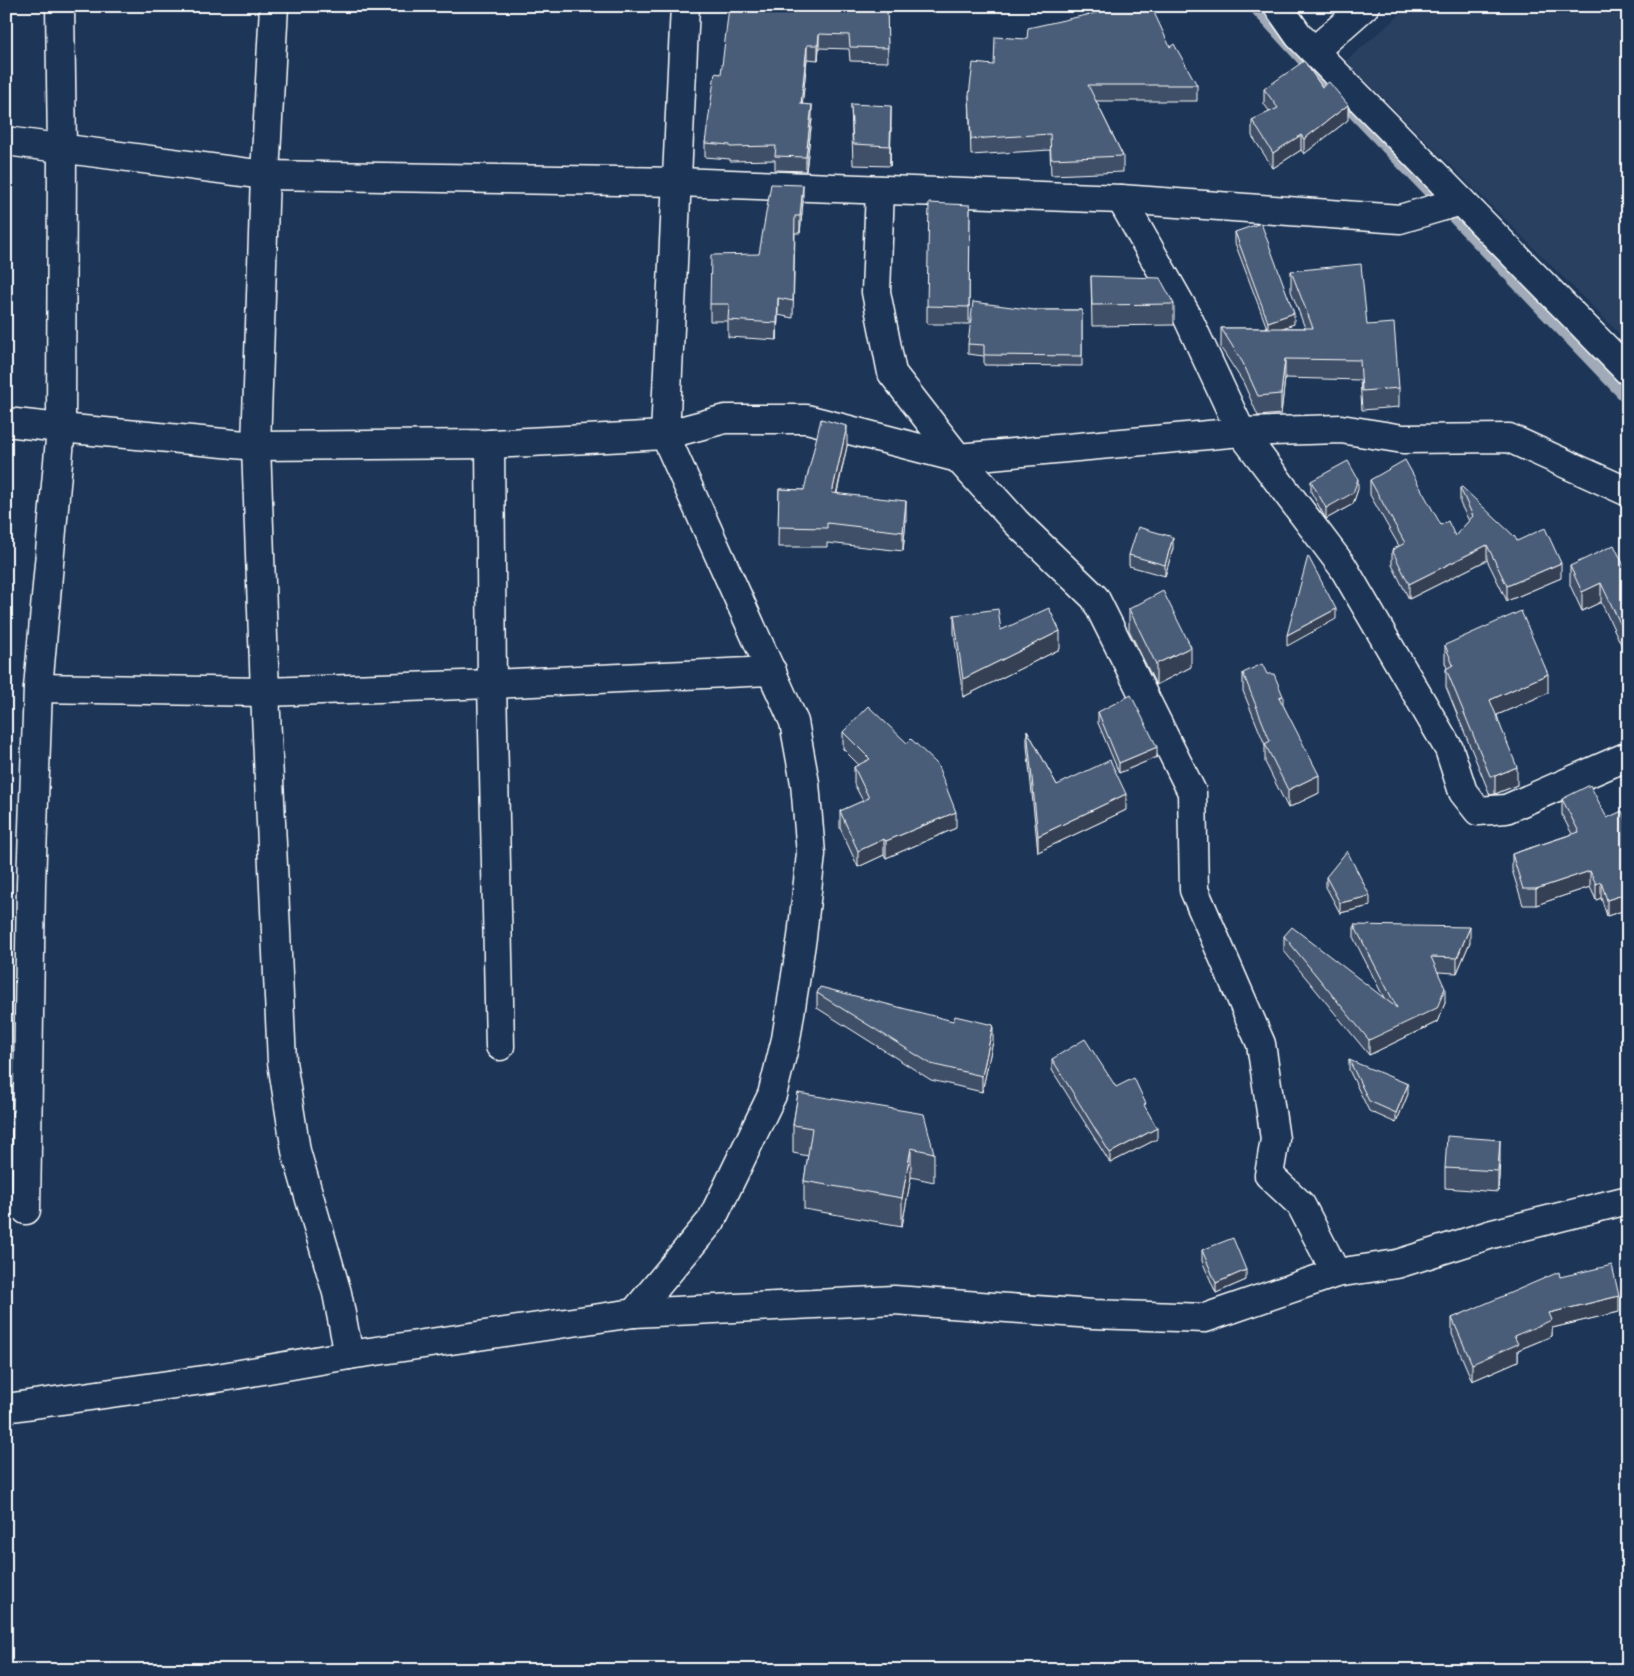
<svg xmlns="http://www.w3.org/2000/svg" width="1634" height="1676" font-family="Mali,sans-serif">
	<rect width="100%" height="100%" fill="#1d3557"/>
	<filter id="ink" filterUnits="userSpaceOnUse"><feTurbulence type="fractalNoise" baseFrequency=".02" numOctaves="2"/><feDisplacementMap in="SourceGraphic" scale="10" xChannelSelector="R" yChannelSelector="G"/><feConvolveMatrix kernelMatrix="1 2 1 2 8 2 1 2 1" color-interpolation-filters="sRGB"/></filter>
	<g filter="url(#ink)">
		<!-- built -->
		<polygon fill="#2a4161" points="1410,6 1628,6 1628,342 1346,61"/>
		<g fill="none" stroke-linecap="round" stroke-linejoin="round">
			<!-- stream -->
			<polyline stroke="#a0aab8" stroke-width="11" points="1253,6 1305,63 1628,400"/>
			<!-- street casing -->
			<g stroke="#fff" stroke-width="31">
				<g id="street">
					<polyline points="274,6 265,175 256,446 265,692 282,1062 296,1151 337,1293 349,1355"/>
					<polyline points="1278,6 1299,36 1628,371"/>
					<polyline points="1314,51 1365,6"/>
					<polyline points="6,141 265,175 678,182 1121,199 1400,219 1461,201"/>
					<polyline points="880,190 876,292 892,373 958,458 1016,522 1095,598 1192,792 1194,890 1261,1044 1275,1139 1269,1175 1301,1205 1336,1273"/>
					<polyline points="1121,199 1186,314 1241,432 1343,567 1449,749 1463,792 1478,811 1506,809 1628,756"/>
					<polyline points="6,422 61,428 256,446 490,444 665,435 725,419 807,419 958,458 1241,432 1341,429 1403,439 1509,438 1628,492"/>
					<polyline points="490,444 492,684 500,1046"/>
					<polyline points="38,688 265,692 492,684 772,671"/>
					<polyline points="26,1210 31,884 38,688 61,428 62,149 60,6"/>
					<polyline points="634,1313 711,1221 772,1095 786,1039 802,937 811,854 805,783 794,722 665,435 685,6"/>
					<polyline points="6,1408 217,1378 349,1355 634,1313 894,1300 1093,1314 1205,1318 1336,1273 1397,1264 1492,1234 1628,1200"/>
				</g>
			</g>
			<!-- street -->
			<use href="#street" stroke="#1d3557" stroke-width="28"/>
		</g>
		<!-- wall -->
		<g fill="#405068" stroke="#fff">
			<polygon points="887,6 888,62 850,61 849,49 819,48 818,60 807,59 802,104 812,119 806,171 775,170 775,160 730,161 730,159 705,157 705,143 721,74 779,12"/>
			<polygon points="994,65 1197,85 1197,101 1096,101 1123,156 1123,172 1051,175 1050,150 971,155 969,95"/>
			<polygon points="1264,89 1348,120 1304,154 1301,150 1273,168 1252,136 1252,120 1270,112 1264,104"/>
			<polygon points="851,104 891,127 890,166 853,165"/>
			<polygon points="803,202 800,233 795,233 793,318 778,315 777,340 728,337 728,321 710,321 710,304 759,254"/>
			<polygon points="970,205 969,324 927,324 927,306"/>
			<polygon points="1235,232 1294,324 1281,328 1305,328 1291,291 1291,271 1367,325 1399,388 1399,407 1362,410 1360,380 1285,378 1281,414 1258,416 1243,382 1221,348 1221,328 1267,328 1235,243"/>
			<polygon points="1091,276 1174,304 1174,325 1092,326"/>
			<polygon points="1035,310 1082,310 1082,366 984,365 984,356 968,354 968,344"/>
			<polygon points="847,446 837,493 906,520 903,551 827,543 827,547 778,547 779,489 804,490"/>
			<polygon points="1370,480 1441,525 1455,536 1469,521 1460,503 1460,488 1517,541 1561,578 1507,601 1487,560 1409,599 1392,565 1392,550 1399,546 1370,495"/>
			<polygon points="1311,481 1358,489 1353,504 1326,519 1311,492"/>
			<polygon points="1173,548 1165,576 1129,566 1129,555"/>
			<polygon points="1570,566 1628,574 1628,659 1601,602 1582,611 1570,585"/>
			<polygon points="1129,609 1191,667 1156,685 1129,630"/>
			<polygon points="954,615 1060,649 963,697 954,633"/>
			<polygon points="1445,645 1548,693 1497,715 1517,785 1495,794 1490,795 1446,687 1446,669 1447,668 1445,663"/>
			<polygon points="1243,673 1283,705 1319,793 1288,808 1265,762 1265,745 1243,691"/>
			<polygon points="1098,712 1157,757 1119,773 1098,723"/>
			<polygon points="1027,730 1057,785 1126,810 1038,852 1027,746"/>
			<polygon points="843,732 956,828 886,858 884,855 858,867 840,828 840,811 863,801 854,784 854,767 859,765 843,749"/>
			<polygon points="1562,799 1607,818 1628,824 1628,909 1607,916 1601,898 1596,900 1590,887 1536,905 1523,905 1512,870 1512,854 1572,834 1562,815"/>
			<polygon points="1326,877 1370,906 1340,913 1326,887"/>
			<polygon points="1354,925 1470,942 1457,973 1438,972 1445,1003 1437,1022 1369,1055 1284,951 1284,936 1384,998 1354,939"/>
			<polygon points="817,993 993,1041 982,1092 931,1080 817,1008"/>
			<polygon points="1052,1059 1116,1087 1146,1110 1157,1139 1110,1163 1052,1070"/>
			<polygon points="1349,1060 1408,1094 1396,1123 1369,1111 1349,1070"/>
			<polygon points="798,1093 934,1153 934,1182 911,1177 902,1226 804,1209 804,1181 808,1156 793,1153 793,1125"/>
			<polygon points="1500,1161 1498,1192 1445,1188 1445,1168"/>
			<polygon points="1202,1250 1246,1280 1216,1293 1202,1261"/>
			<polygon points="1560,1277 1619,1312 1552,1328 1552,1336 1518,1350 1518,1361 1472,1381 1452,1334 1452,1318"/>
		</g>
		<!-- shaded-wall -->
		<g fill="#344155" stroke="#fff">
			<polygon points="819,34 819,48 818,60 818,45"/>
			<polygon points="807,45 807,59 801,118 801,104"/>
			<polygon points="812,105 812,119 806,171 806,157"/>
			<polygon points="1348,105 1348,120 1304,154 1304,139"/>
			<polygon points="891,106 891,127 890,166 890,146"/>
			<polygon points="1301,135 1301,150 1273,168 1273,153"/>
			<polygon points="803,185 803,202 800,233 800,216"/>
			<polygon points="778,298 778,315 777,340 777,323"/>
			<polygon points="1294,313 1294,324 1268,333 1268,322"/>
			<polygon points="1285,359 1285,378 1281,414 1281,394"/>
			<polygon points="847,426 847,446 832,512 832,493"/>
			<polygon points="1358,479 1358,489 1353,504 1326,519 1326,508"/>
			<polygon points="906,501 906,520 903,551 903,532"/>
			<polygon points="1173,537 1173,548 1165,576 1165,565"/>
			<polygon points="1487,545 1487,560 1409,599 1409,584"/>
			<polygon points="1561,563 1561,578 1507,601 1507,586"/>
			<polygon points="1601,583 1601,602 1582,611 1582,592"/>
			<polygon points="1336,609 1336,619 1287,646 1287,635"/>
			<polygon points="1060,631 1060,649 963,697 963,679"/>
			<polygon points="1191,647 1191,667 1156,685 1156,664"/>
			<polygon points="1548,674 1548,693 1490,718 1490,700"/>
			<polygon points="1283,696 1283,713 1279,697"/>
			<polygon points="1157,747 1157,757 1119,773 1119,763"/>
			<polygon points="1517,767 1517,785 1495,794 1495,776"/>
			<polygon points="1319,775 1319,793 1288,808 1288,790"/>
			<polygon points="1126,794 1126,810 1038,852 1038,836"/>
			<polygon points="956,812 956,828 886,858 886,841"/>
			<polygon points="884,839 884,855 858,867 858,851"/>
			<polygon points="1590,871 1590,887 1536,905 1536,889"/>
			<polygon points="1601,882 1601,898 1596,900 1596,884"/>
			<polygon points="1628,893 1628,909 1607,916 1607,900"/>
			<polygon points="1370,896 1370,906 1340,913 1340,903"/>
			<polygon points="1470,927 1470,942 1457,973 1457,958"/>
			<polygon points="1445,988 1445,1003 1437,1022 1369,1055 1369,1040"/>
			<polygon points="993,1025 993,1041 982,1092 982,1076"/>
			<polygon points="1408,1084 1408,1094 1396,1123 1396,1113"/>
			<polygon points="1157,1128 1157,1139 1110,1163 1110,1153"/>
			<polygon points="1500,1140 1500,1161 1498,1192 1498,1171"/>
			<polygon points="911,1148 911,1177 902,1226 902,1198"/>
			<polygon points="1246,1270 1246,1280 1216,1293 1216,1283"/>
			<polygon points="1619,1296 1619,1312 1552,1328 1552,1336 1518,1350 1518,1361 1472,1381 1472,1364 1549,1313"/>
		</g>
		<!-- building -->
		<g fill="#4a5d79" stroke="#fff">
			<polygon points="779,6 887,6 888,48 850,47 849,35 819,34 818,45 807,45 801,104 812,105 806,157 775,156 776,146 730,147 730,145 705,143 715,73 721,74 729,7 779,12"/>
			<polygon points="1127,6 1151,6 1170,47 1174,44 1197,85 1088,85 1123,156 1051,159 1050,134 971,139 969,95 973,63 994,65 995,37 1027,39 1028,28"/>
			<polygon points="1304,61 1322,87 1329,82 1348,105 1304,139 1301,135 1273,153 1252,120 1278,108 1264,89"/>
			<polygon points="851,104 891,106 890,146 853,144"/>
			<polygon points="771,184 803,185 800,216 795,216 793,301 778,298 777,323 728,320 729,304 710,304 711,255 759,254"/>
			<polygon points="929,203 970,205 969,307 927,306"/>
			<polygon points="1261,223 1294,313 1268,322 1235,232"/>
			<polygon points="1361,264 1367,325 1394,323 1399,388 1362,391 1360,360 1285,359 1281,394 1258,396 1243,363 1221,328 1313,328 1291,271"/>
			<polygon points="1091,276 1160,278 1174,304 1092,305"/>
			<polygon points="973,302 1035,310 1082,310 1082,356 984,355 984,345 968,344"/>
			<polygon points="821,419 847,426 832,493 906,501 903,532 827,523 827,528 778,527 779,489 804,490"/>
			<polygon points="1405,460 1441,525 1448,521 1455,536 1473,516 1460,488 1462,487 1515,537 1517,541 1545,528 1561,563 1507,586 1487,545 1409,584 1392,550 1405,543 1370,480"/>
			<polygon points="1348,461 1358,479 1353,493 1326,508 1311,481"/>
			<polygon points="1138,527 1173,537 1165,565 1129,555"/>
			<polygon points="1614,545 1628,574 1628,640 1601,583 1582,592 1570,566"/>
			<polygon points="1308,556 1336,609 1287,635"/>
			<polygon points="1163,591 1191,647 1156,664 1129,609"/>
			<polygon points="1049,608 1060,631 963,679 954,615 998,609 1001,630"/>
			<polygon points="1521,611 1548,674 1490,700 1517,767 1495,776 1490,776 1446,669 1453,665 1445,645"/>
			<polygon points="1262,664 1267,674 1274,674 1283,696 1279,697 1319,775 1288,790 1265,744 1270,741 1243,673"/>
			<polygon points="1131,695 1157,747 1119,763 1098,712"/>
			<polygon points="868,706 907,743 911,739 937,764 956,812 886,841 884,839 858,851 840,811 869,798 854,767 870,759 843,732"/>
			<polygon points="1027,730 1057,785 1110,760 1126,794 1038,836"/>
			<polygon points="1590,785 1607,818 1622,811 1628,824 1628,893 1607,900 1601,882 1596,884 1590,871 1536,889 1523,889 1512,854 1579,832 1562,799"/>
			<polygon points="1347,851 1370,896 1340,903 1326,877"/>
			<polygon points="1354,925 1470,927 1457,958 1431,957 1445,988 1437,1008 1369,1040 1284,936 1292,927 1397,1008"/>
			<polygon points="820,987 953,1021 955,1016 993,1025 982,1076 931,1064 817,993"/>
			<polygon points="1085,1039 1116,1087 1134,1078 1146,1104 1144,1105 1157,1128 1110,1153 1052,1059"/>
			<polygon points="1349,1060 1408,1084 1396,1113 1369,1101"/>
			<polygon points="798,1093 924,1114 934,1153 911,1148 902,1198 804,1181 812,1128 793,1125"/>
			<polygon points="1447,1136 1500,1140 1498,1171 1445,1168"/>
			<polygon points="1233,1238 1246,1270 1216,1283 1202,1250"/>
			<polygon points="1612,1265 1619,1296 1549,1313 1552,1320 1514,1336 1518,1344 1472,1364 1452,1318 1559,1272 1560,1277"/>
		</g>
	</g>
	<!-- margin -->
	<rect width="1634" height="1676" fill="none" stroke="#1d3557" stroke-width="25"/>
	<rect x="12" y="12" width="1609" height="1651" fill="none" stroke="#fff" stroke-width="2" filter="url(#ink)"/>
</svg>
